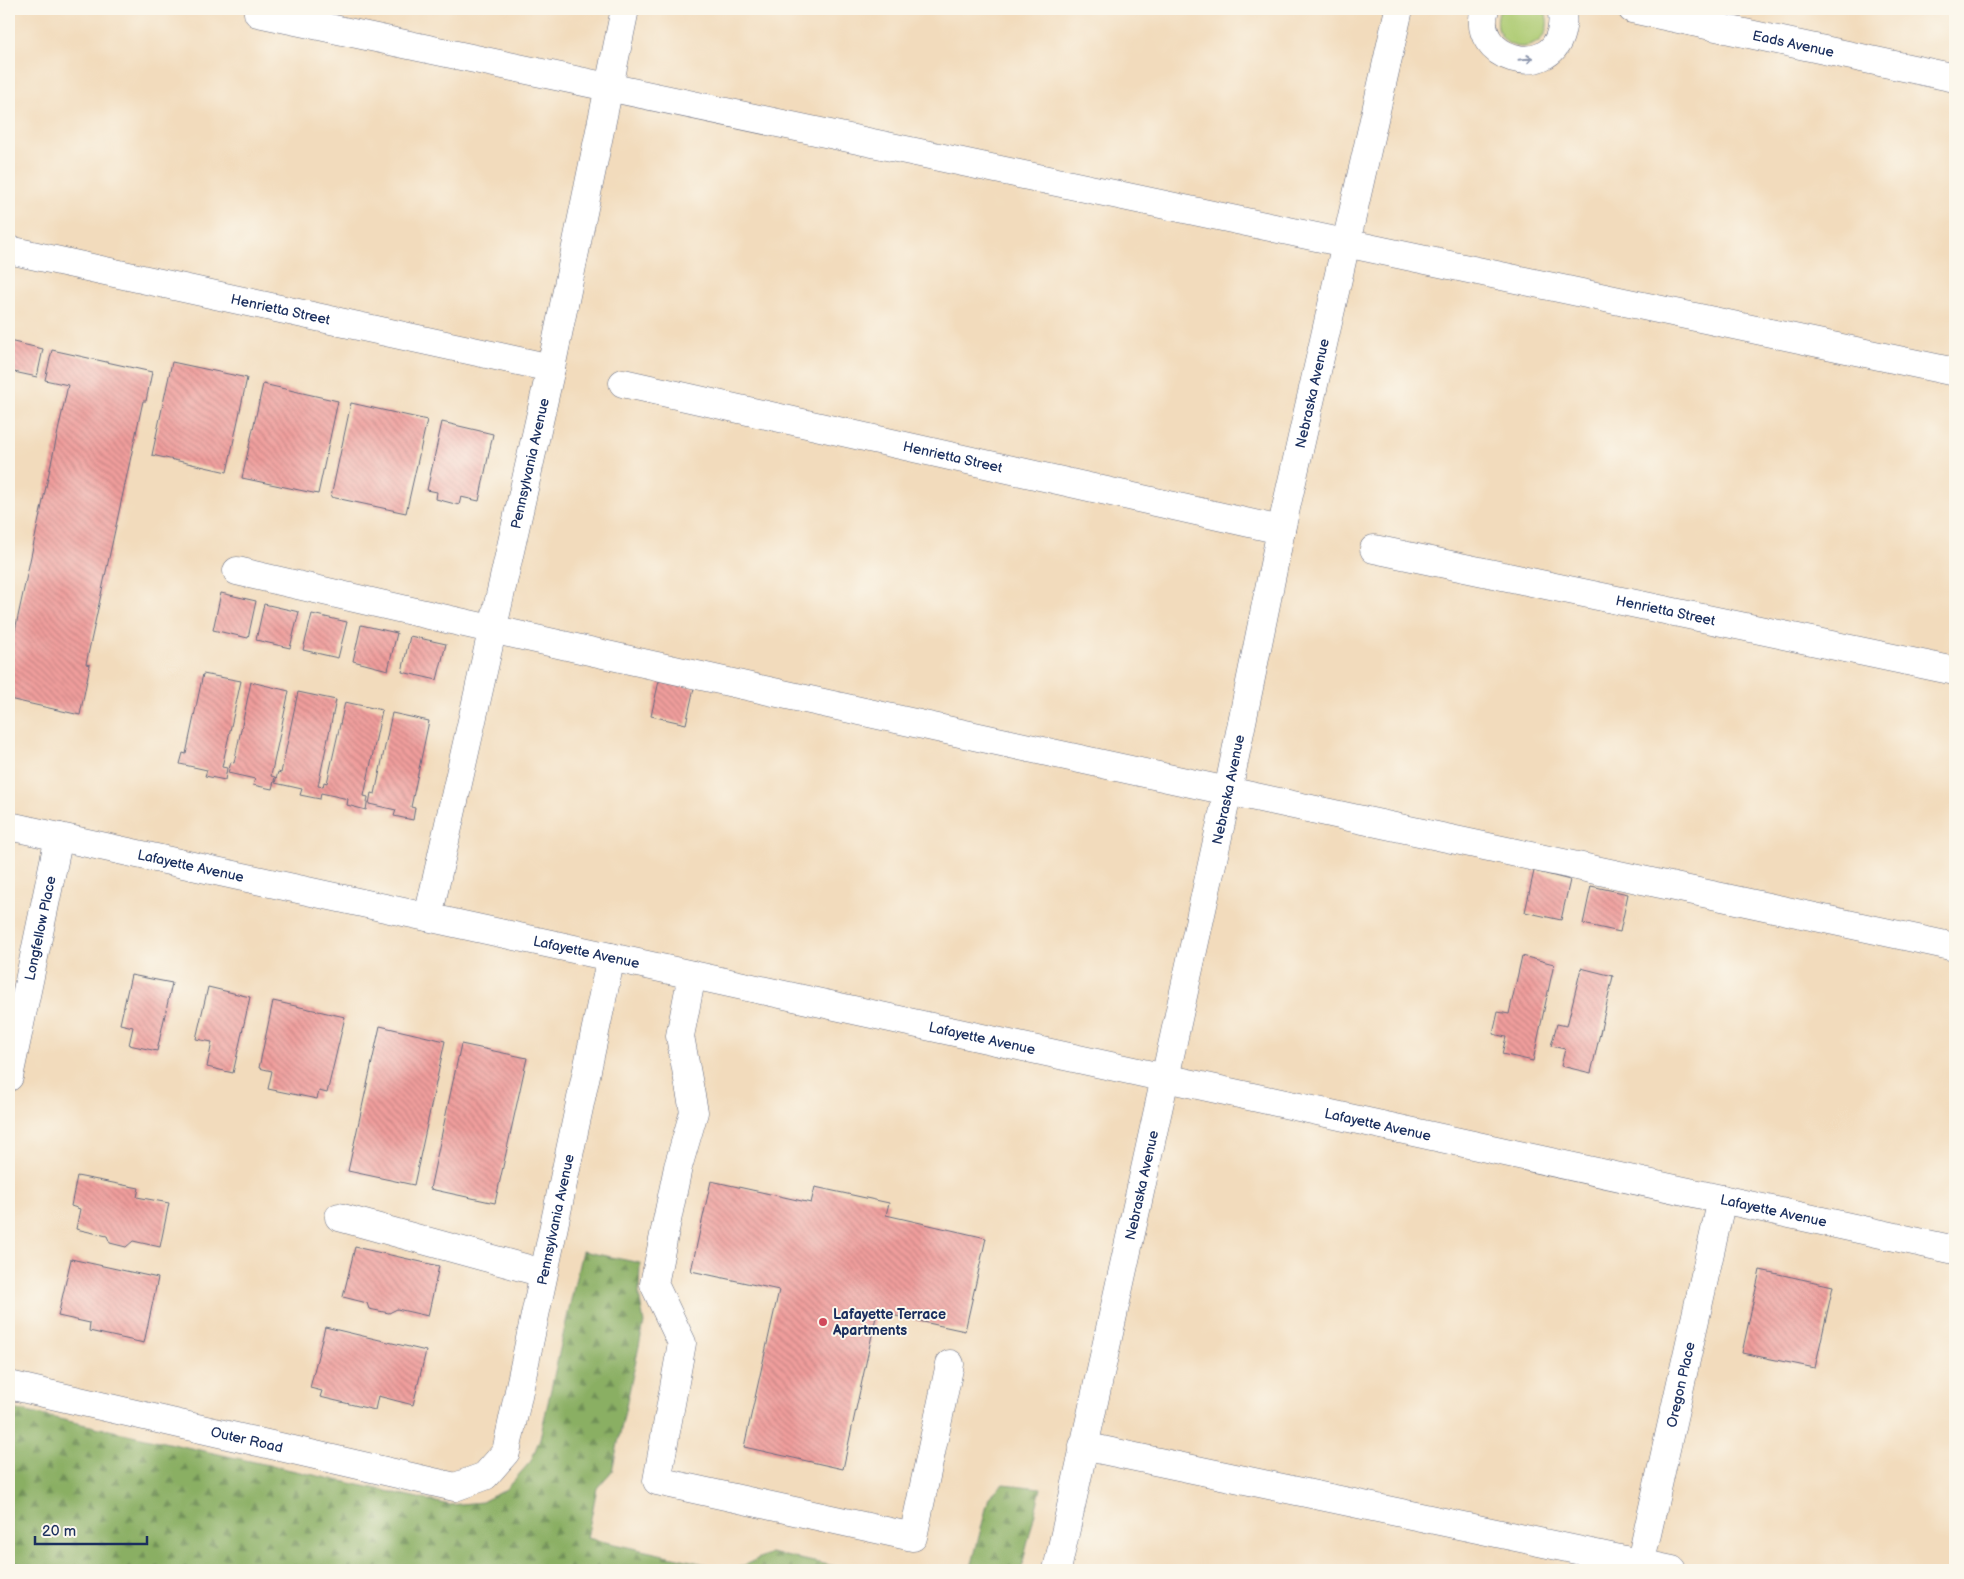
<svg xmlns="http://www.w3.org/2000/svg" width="1964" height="1579" font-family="'Balsamiq Sans',sans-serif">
	<defs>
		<pattern id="forest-firs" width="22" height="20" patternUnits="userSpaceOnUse" patternTransform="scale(1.25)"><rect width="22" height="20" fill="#8aaf64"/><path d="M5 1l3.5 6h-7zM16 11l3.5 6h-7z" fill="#708f56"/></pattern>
		<pattern id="building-back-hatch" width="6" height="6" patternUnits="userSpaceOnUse" patternTransform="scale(1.25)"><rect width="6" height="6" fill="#f09e9c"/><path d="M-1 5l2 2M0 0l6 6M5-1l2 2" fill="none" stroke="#c28182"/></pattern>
	</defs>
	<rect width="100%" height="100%" fill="#fbf7ec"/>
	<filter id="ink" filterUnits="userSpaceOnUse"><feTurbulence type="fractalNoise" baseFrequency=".02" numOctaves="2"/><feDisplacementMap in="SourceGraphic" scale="10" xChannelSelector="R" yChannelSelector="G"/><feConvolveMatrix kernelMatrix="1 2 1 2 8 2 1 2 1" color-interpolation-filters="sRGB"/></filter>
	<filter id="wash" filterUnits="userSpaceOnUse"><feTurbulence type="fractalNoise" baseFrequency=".0096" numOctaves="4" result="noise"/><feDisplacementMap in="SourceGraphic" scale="20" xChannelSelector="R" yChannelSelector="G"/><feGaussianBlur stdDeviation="1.12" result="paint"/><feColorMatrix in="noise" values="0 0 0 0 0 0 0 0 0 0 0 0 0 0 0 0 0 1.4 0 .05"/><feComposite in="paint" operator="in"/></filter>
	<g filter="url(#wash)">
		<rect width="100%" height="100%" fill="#f2dbbc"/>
		<!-- grass -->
		<path fill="#adcb72" stroke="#647d68" d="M1501,9h43c17,38 -38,53 -46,19 -1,-7 -1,-13 3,-19z"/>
		<!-- forest -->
		<g fill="url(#forest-firs)" stroke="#526f61">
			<polygon points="582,1251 640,1263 639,1294 644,1323 612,1471 597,1488 587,1538 732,1570 50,1570 9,1561 9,1408 450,1505 482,1502 506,1489 531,1461 540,1438"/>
			<polygon points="1003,1484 1041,1488 1021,1570 964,1570 972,1564 989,1497"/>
			<polygon points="770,1553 853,1570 734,1570"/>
		</g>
		<g id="blocks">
			<!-- building -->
			<g fill="url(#building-back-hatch)">
				<polygon points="9,341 43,349 37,377 14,372 10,391"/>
				<polygon points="52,350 152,372 146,401 143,401 86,664 90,665 80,715 9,699 9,658 68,385 45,380"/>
				<polygon points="172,362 247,378 227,472 152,455"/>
				<polygon points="263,384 338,401 318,494 242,478"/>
				<polygon points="351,403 427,420 406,513 331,497"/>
				<polygon points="442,422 493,434 479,501 461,497 459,505 436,499 437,492 427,490"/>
				<polygon points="221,593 256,601 248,638 213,630"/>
				<polygon points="264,604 299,612 290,648 256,640"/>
				<polygon points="312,614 347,622 338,658 303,650"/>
				<polygon points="361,625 397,633 388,670 353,661"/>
				<polygon points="410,636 446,644 437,680 402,672"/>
				<polygon points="203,674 241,681 222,767 227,768 225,780 205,776 207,770 180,764 183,753 186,754"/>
				<polygon points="659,681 694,688 686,724 651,716"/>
				<polygon points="251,682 289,691 271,776 275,777 272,789 253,785 255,779 228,773 231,762 234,763"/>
				<polygon points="298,692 336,700 318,786 323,787 324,782 327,783 345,702 382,710 364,796 368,797 366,810 347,805 348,799 321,793 320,799 300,795 302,789 275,783 278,772 281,773"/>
				<polygon points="392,713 429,721 411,807 415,808 413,820 394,816 396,810 369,804 371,793 375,794"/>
				<polygon points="1534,871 1570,880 1561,920 1525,912"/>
				<polygon points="1591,886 1628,894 1620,932 1583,924"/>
				<polygon points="1522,956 1554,964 1533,1061 1502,1054 1506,1037 1493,1034 1498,1012 1509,1014"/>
				<polygon points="1581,968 1613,976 1591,1073 1561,1066 1565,1049 1551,1046 1557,1024 1567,1026"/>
				<polygon points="131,975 172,983 157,1051 129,1045 133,1027 120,1024"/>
				<polygon points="208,987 250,997 233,1073 207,1067 212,1042 196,1039"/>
				<polygon points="273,1001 345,1017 327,1093 319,1091 317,1099 268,1089 272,1071 259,1068"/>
				<polygon points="380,1026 445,1041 414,1185 348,1171"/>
				<polygon points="461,1044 527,1058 495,1203 430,1189"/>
				<polygon points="77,1176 139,1188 137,1197 169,1203 160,1247 133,1241 126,1247 110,1243 107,1236 76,1229 80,1209 71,1206"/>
				<polygon points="711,1181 811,1203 815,1187 889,1203 886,1215 986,1238 965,1331 877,1312 843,1469 744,1447 779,1290 691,1271"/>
				<polygon points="355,1247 439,1266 428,1316 397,1309 389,1313 369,1309 367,1303 343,1297"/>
				<polygon points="71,1259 158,1278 144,1343 89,1331 90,1323 58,1316"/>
				<polygon points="1760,1270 1833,1286 1815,1368 1742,1353"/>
				<polygon points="325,1327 426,1351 413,1405 378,1396 375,1410 320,1397 322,1391 310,1388"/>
			</g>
		</g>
	</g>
	<g filter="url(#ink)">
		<use href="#blocks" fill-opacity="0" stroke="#666b7f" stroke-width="1"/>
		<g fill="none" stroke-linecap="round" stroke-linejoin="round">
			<!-- minor casing -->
			<g stroke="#666b7f" stroke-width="29">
				<g id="minor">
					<path d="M1485,9c-16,49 64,73 76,23 2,-8 2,-16 0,-23"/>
					<path id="s1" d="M1632,9l323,69"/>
					<polyline points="258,13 1955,372"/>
					<path id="s2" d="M9,250l542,118"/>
					<path id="s3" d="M623,383l658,147"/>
					<path id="s4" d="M1374,549l581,122"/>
					<path d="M237,571c571,132 1145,253 1718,376"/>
					<path id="s5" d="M9,826l1946,424"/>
					<path id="s6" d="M428,917l123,-549 74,-359"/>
					<polyline points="692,975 680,1036 694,1112 678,1167 654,1284 682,1343 657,1481 913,1537 950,1364"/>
					<path id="s7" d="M9,1077l50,-240"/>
					<polyline points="339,1217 543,1273"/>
					<path id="s8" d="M9,1385l446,102 30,-11 21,-24 105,-495"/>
					<polyline points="1083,1446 1672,1570"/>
					<path id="s9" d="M1057,1570l171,-779 53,-261 118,-521"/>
					<path id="s10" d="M1639,1570l83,-371"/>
				</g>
			</g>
			<!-- minor -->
			<use href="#minor" stroke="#fff" stroke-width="28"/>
		</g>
		<!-- one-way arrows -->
		<defs><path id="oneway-shaft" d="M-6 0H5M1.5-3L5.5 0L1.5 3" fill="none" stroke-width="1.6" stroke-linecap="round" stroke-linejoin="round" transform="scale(1.25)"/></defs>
		<use stroke="#8d97ae" href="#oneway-shaft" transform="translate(1526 59) rotate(-6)"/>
	</g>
	<!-- markers -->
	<circle fill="#d1495b" stroke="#fbf7ec" stroke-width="2" cx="823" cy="1322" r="5"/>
	<g text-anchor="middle" stroke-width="4" stroke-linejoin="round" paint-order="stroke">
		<!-- street labels -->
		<g font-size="14" fill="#1b2f5e" stroke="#fbf7ec">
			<text dy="5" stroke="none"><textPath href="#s1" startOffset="165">Eads Avenue</textPath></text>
			<text dy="5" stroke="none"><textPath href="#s2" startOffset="278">Henrietta Street</textPath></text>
			<text dy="5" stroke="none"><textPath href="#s9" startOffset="1204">Nebraska Avenue</textPath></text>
			<text dy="5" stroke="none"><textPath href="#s3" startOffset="338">Henrietta Street</textPath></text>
			<text dy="5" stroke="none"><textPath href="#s6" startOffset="465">Pennsylvania Avenue</textPath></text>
			<text dy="5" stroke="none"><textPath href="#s4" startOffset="298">Henrietta Street</textPath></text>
			<text dy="5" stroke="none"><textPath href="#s9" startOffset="799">Nebraska Avenue</textPath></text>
			<text dy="5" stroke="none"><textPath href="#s5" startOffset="186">Lafayette Avenue</textPath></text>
			<text dy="5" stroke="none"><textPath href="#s7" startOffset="152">Longfellow Place</textPath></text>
			<text dy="5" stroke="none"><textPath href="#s5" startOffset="591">Lafayette Avenue</textPath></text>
			<text dy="5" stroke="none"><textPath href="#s5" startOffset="996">Lafayette Avenue</textPath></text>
			<text dy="5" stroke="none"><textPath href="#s5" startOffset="1401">Lafayette Avenue</textPath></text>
			<text dy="5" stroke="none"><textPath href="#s9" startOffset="394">Nebraska Avenue</textPath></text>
			<text dy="5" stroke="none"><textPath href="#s5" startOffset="1806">Lafayette Avenue</textPath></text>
			<text dy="5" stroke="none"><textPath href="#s8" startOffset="759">Pennsylvania Avenue</textPath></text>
			<text dy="5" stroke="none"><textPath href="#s10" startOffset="190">Oregon Place</textPath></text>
			<text dy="5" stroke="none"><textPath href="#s8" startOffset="244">Outer Road</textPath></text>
		</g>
		<!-- poi labels -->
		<g font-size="14" font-weight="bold" fill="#1b2f5e" stroke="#fbf7ec" text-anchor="start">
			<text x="833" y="1319">Lafayette Terrace<tspan x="833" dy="16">Apartments</tspan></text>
		</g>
	</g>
	<!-- margin -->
	<rect width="1964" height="1579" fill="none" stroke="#fbf7ec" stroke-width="30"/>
	<!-- scale -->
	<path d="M35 1536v8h112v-8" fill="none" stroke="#1b2f5e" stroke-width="2.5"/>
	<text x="42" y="1536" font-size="15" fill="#1b2f5e" stroke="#fbf7ec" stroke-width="4" paint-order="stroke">20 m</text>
</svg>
